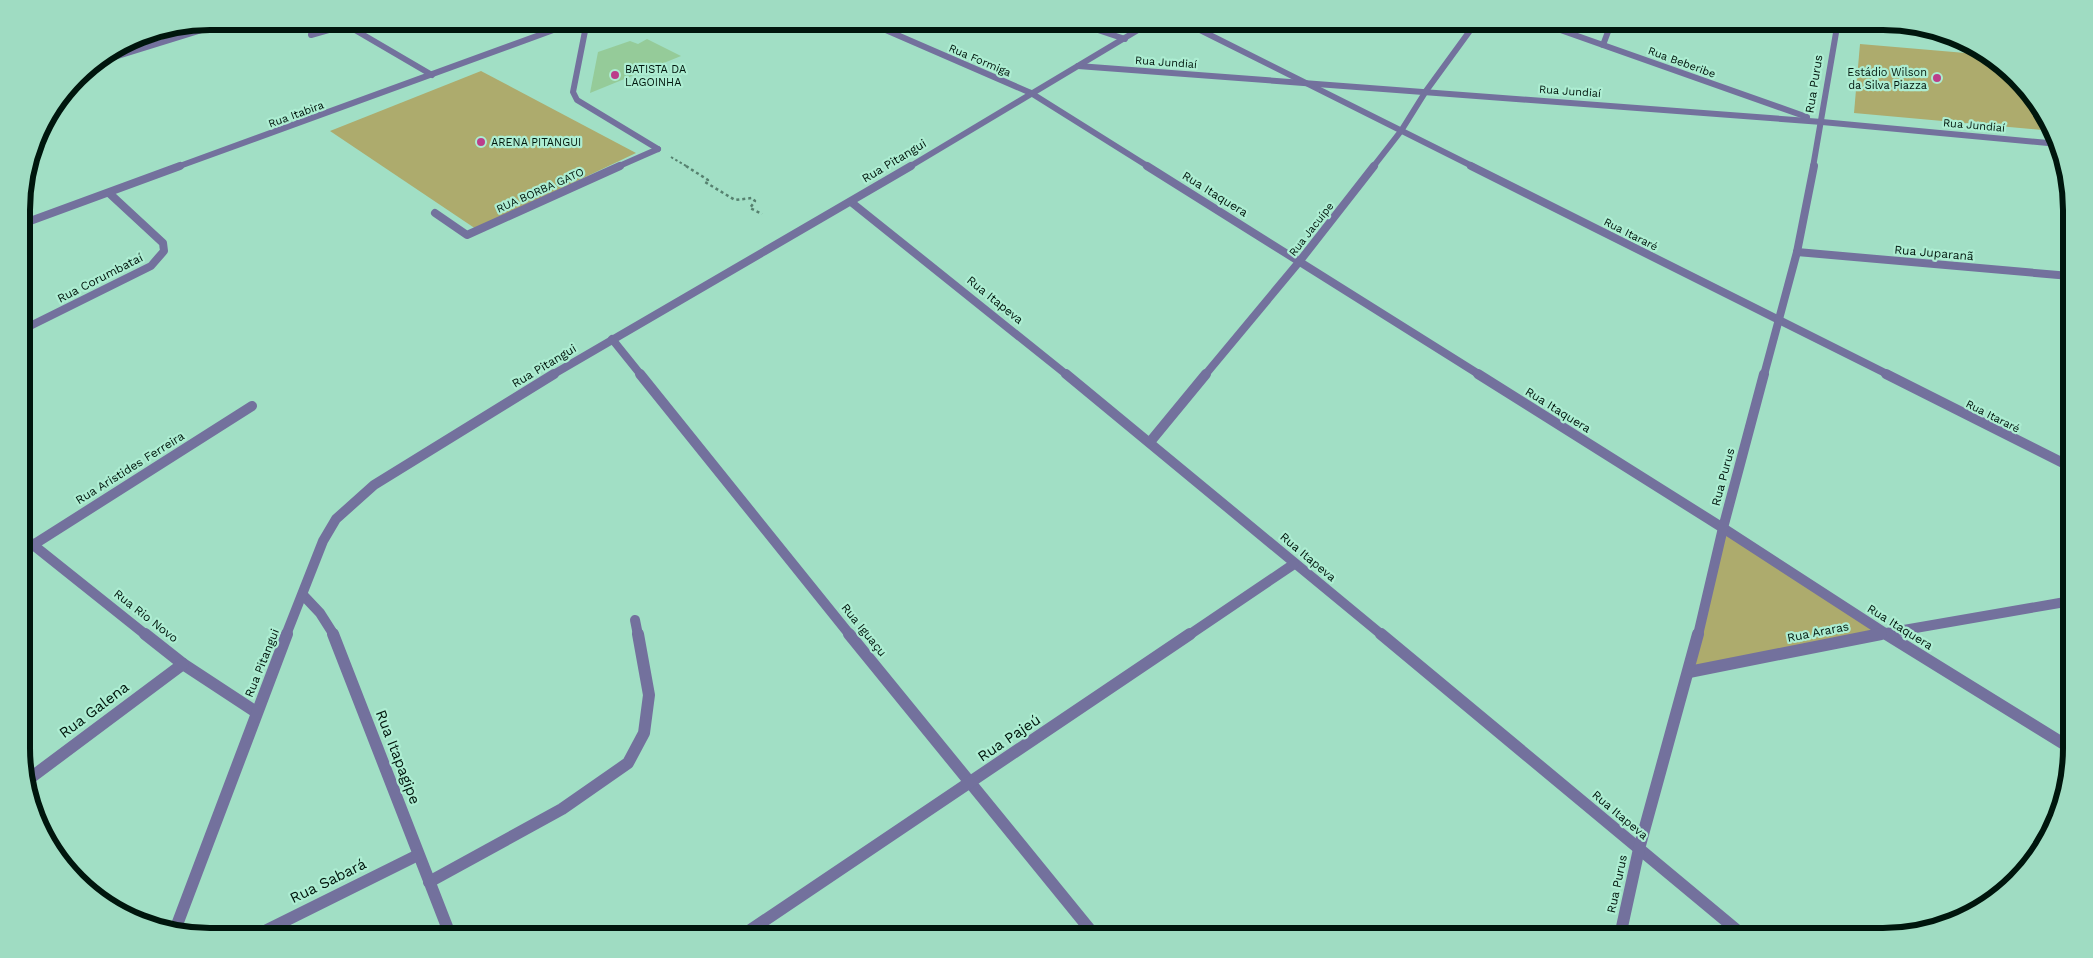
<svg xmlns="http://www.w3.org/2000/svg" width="2093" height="958" font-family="'Work Sans',sans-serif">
	<rect width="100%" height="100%" fill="#a1dfc5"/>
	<!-- green -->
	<g fill="#adab6d">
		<path d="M1860,44l129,11c30,17 48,47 64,76l-199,-18z"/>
		<polygon points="481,71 636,153 476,229 330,131"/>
		<polygon points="1723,528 1885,633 1689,672"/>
	</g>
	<!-- building -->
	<polygon fill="#95cb99" points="647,39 681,56 590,93 598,52 630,41 638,44"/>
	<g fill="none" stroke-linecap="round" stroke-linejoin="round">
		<!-- path-far1 -->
		<polyline stroke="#56816f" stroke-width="2" stroke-dasharray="2.5 2.5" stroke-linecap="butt" points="671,157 688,167"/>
		<!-- path -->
		<polyline stroke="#56816f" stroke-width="2.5" stroke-dasharray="3 3" stroke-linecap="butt" points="686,166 708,180 705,182 735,200 752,198 755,201 750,208 762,214"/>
		<!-- service-far2 -->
		<polyline stroke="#73719d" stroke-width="6" points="311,35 332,29 355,30 432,75"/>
		<!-- service-far1 -->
		<polyline stroke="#73719d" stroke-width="10" points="635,620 638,635"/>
		<!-- service -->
		<polyline stroke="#73719d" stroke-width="12" points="429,882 562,809 628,763 644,733 649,695 638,634"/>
		<!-- minor-far3 -->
		<g stroke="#73719d" stroke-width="6">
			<polyline points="587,21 573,92 577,100 658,149"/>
			<polyline points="1071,21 1125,39"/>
			<polyline points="1182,21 1474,167"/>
			<polyline points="1535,21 1807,117"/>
			<polyline points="1603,45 1612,21"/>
			<polyline points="1078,66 1822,122 2059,144"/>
			<polyline points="1031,93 1149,167"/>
			<polyline points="177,167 578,21"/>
			<polyline points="617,167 658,149"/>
			<polyline points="1373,167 1401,131 1426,91 1477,21"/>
			<polyline points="1813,167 1838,21"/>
		</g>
		<!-- minor-far2 -->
		<g stroke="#73719d" stroke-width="8">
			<polyline points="1147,166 1480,375"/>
			<polyline points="1471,166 1889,375"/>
			<polyline points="851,202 1067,375"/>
			<polyline points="435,213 467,235 620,166"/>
			<polyline points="22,224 180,166"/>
			<polyline points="1797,252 2070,276"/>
			<polyline points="22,330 151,266 164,251 163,243 109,193"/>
			<polyline points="612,339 641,375"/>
			<polyline points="1205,375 1299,262 1374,166"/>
			<polyline points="1764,375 1797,252 1814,166"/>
		</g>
		<!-- minor-far1 -->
		<g stroke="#73719d" stroke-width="10">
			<polyline points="640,374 850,635"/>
			<polyline points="1066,374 1382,635"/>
			<polyline points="1478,374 1723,528 1888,635"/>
			<polyline points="1886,374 2071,467"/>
			<polyline points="1150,442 1206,374"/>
			<polyline points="22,536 146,635"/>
			<polyline points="22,552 252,406"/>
			<polyline points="303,595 320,613 334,635"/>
			<polyline points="1189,635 1294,564"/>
			<polyline points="1698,635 1723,528 1764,374"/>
			<polyline points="1875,635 2071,601"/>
		</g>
		<!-- minor -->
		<g stroke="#73719d" stroke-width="12">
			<polyline points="145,634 183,664 256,712"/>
			<polyline points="333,634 451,937"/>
			<polyline points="849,634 1096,937"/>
			<polyline points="1381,634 1744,936"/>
			<polyline points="1886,634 2072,749"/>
			<polyline points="1689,672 1881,634"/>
			<polyline points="25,782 183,664"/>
			<polyline points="1620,936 1639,849 1698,634"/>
			<polyline points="253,937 418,855"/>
			<polyline points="740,937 1190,634"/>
		</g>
		<!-- tertiary-far3 -->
		<g stroke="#73719d" stroke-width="6">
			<polyline points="865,21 1031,93"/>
			<polyline points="92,64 231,21"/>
			<polyline points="909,167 1153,21"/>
		</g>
		<!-- tertiary-far2 -->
		<polyline stroke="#73719d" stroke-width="8" points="552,375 911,166"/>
		<!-- tertiary-far1 -->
		<polyline stroke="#73719d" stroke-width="10" points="286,635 323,541 336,519 374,485 554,374"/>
		<!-- tertiary -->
		<polyline stroke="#73719d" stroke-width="12" points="175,930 287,634"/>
	</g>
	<!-- markers -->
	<g fill="#bc3e8b" stroke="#adedd2" stroke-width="2">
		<circle cx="615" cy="75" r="5"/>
		<circle cx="1937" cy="78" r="5"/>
		<circle cx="481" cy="142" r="5"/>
	</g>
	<g text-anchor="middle" stroke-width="4.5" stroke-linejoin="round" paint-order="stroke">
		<!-- far-street labels -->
		<g font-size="11" fill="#00160d" stroke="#adedd2">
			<text transform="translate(980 60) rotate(23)" y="4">Rua Formiga</text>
			<text transform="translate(1166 62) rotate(4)" y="4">Rua Jundiaí</text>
			<text transform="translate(1682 62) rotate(20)" y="4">Rua Beberibe</text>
			<text transform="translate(1570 91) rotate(4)" y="4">Rua Jundiaí</text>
			<text transform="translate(296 114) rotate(-20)" y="4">Rua Itabira</text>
			<text transform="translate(1974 125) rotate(5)" y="4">Rua Jundiaí</text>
			<text transform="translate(540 190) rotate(-24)" y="4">RUA BORBA GATO</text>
			<text transform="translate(1311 229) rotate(-52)" y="4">Rua Jacuípe</text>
			<text transform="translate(1631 234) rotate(27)" y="4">Rua Itararé</text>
			<text transform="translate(1993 416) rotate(27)" y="4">Rua Itararé</text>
		</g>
		<!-- far-poi labels -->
		<g font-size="11" fill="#00160d" stroke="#adedd2" text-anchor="start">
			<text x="625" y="73">BATISTA DA<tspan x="625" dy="13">LAGOINHA</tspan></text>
			<text x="1927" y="76" text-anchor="end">Estádio Wilson<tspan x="1927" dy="13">da Silva Piazza</tspan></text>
			<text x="491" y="146">ARENA PITANGUI</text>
		</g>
		<!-- street labels -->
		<g font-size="12" fill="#00160d" stroke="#adedd2">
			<text transform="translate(1814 84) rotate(-81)" y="4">Rua Purus</text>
			<text transform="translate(894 161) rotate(-31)" y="4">Rua Pitangui</text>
			<text transform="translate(1215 194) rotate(32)" y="4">Rua Itaquera</text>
			<text transform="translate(1934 253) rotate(5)" y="4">Rua Juparanã</text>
			<text transform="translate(100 278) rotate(-27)" y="4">Rua Corumbataí</text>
			<text transform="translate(995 300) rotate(39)" y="4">Rua Itapeva</text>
			<text transform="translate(544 366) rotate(-31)" y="4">Rua Pitangui</text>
			<text transform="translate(1558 410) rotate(32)" y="4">Rua Itaquera</text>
			<text transform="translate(130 468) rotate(-32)" y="4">Rua Aristides Ferreira</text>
			<text transform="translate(1723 477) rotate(-75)" y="4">Rua Purus</text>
			<text transform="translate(1308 557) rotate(40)" y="4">Rua Itapeva</text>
			<text transform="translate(146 616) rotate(38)" y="4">Rua Rio Novo</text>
			<text transform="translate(1900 627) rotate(32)" y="4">Rua Itaquera</text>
			<text transform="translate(864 630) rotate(51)" y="4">Rua Iguaçu</text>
			<text transform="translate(1818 632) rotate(-11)" y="4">Rua Araras</text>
			<text transform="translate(262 663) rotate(-68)" y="4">Rua Pitangui</text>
			<text transform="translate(1620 815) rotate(40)" y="4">Rua Itapeva</text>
			<text transform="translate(1617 884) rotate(-78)" y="4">Rua Purus</text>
		</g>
		<!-- near-street labels -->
		<g font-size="15" fill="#00160d" stroke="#adedd2">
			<text transform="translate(94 710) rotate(-37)" y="5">Rua Galena</text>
			<text transform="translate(1009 738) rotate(-34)" y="5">Rua Pajeú</text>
			<text transform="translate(398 757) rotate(69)" y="5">Rua Itapagipe</text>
			<text transform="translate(328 881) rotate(-26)" y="5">Rua Sabará</text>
		</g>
	</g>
	<!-- crop -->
	<path d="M0 0H2093V958H0ZM210 30H1883A180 180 0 0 1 2063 210V748A180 180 0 0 1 1883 928H210A180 180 0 0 1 30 748V210A180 180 0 0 1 210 30Z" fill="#9fdcc2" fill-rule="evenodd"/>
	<path fill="none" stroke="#00160d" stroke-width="6" d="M210 30H1883A180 180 0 0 1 2063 210V748A180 180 0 0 1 1883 928H210A180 180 0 0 1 30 748V210A180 180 0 0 1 210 30Z"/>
</svg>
